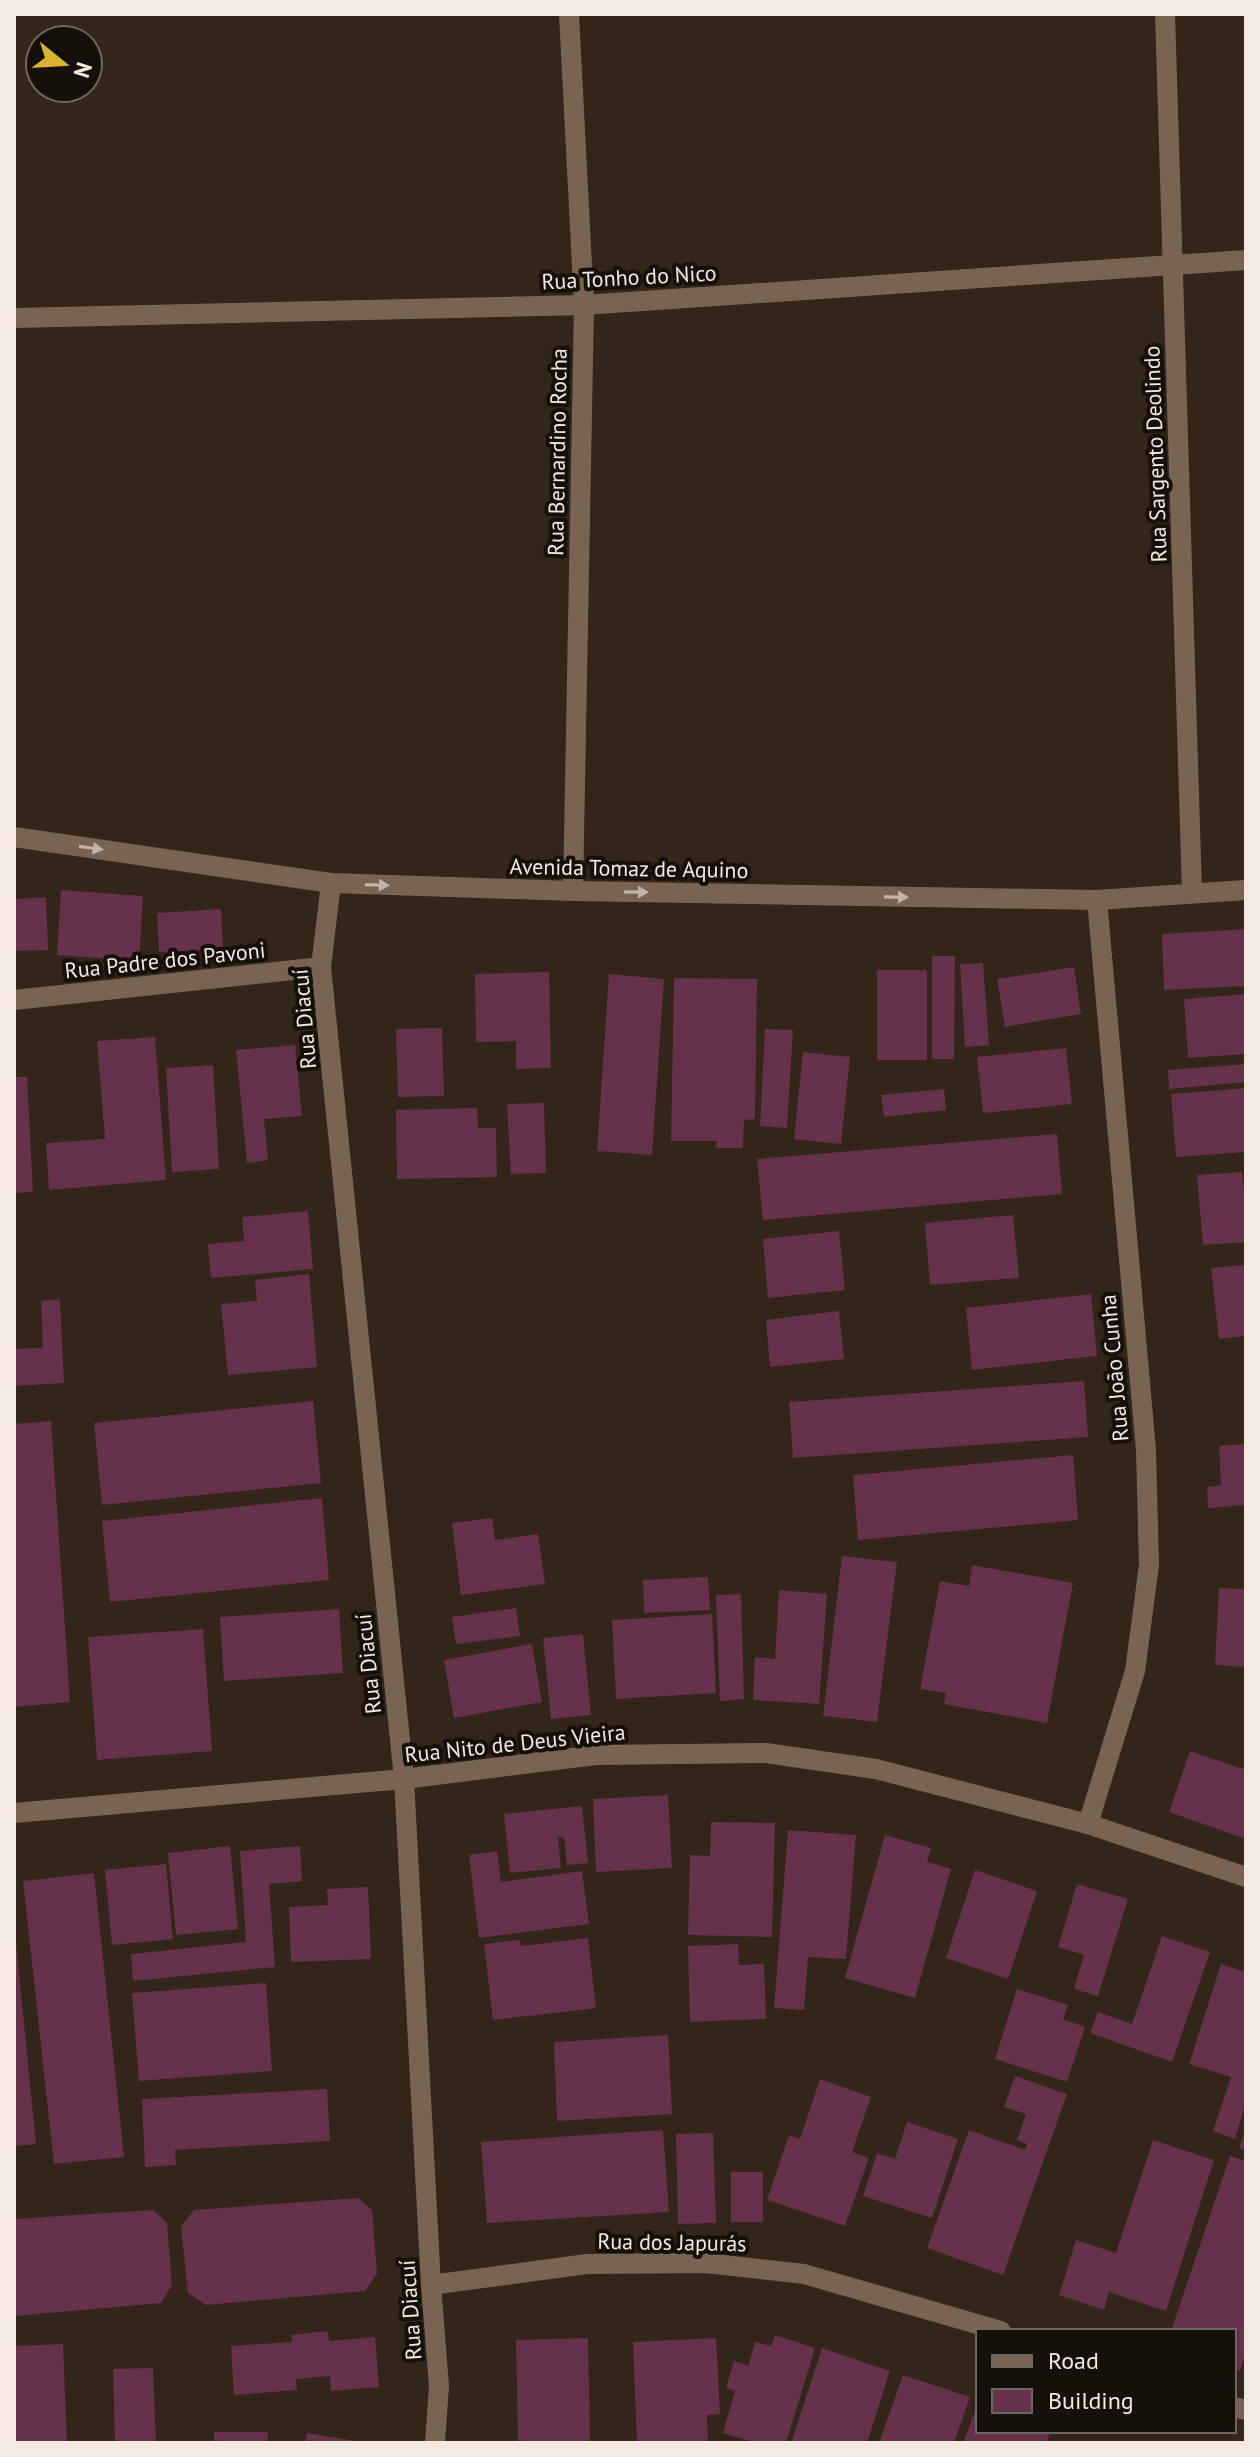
<svg xmlns="http://www.w3.org/2000/svg" width="1260" height="2457" font-family="'PT Sans',sans-serif">
	<rect width="100%" height="100%" fill="#33251a"/>
	<!-- building -->
	<g fill="#65314b">
		<polygon points="61,890 143,896 139,961 57,955"/>
		<polygon points="46,897 48,950 14,951 14,899"/>
		<polygon points="221,909 223,950 159,952 157,913"/>
		<polygon points="1246,929 1246,986 1164,990 1162,934"/>
		<polygon points="932,956 955,956 954,1059 932,1059"/>
		<polygon points="983,963 989,1045 965,1047 960,964"/>
		<polygon points="1074,967 1081,1014 1005,1027 997,979"/>
		<rect x="877" y="970" width="50" height="90"/>
		<polygon points="549,972 551,1068 516,1069 516,1041 476,1042 475,974"/>
		<polygon points="609,974 664,979 652,1155 597,1151"/>
		<polygon points="674,978 757,979 755,1119 744,1120 743,1148 716,1148 717,1141 671,1141"/>
		<polygon points="1246,994 1246,1054 1188,1058 1184,999"/>
		<polygon points="442,1028 444,1096 398,1097 396,1029"/>
		<polygon points="765,1029 793,1030 787,1128 760,1126"/>
		<polygon points="155,1037 166,1180 49,1190 46,1143 105,1139 97,1041"/>
		<polygon points="295,1045 302,1116 264,1119 268,1160 247,1163 236,1050"/>
		<polygon points="1066,1048 1072,1104 983,1113 977,1057"/>
		<polygon points="803,1052 850,1057 841,1144 794,1139"/>
		<polygon points="1246,1064 1246,1082 1169,1089 1168,1070"/>
		<polygon points="213,1065 219,1169 172,1172 166,1068"/>
		<polygon points="14,1077 27,1077 33,1192 14,1193"/>
		<polygon points="1246,1088 1246,1152 1176,1157 1171,1094"/>
		<polygon points="944,1089 946,1110 884,1117 881,1095"/>
		<polygon points="544,1103 546,1173 511,1174 507,1104"/>
		<polygon points="477,1108 478,1128 496,1128 497,1177 397,1179 396,1110"/>
		<polygon points="1057,1134 1062,1194 763,1220 757,1159"/>
		<polygon points="1242,1172 1243,1186 1246,1185 1246,1242 1203,1245 1197,1175"/>
		<polygon points="308,1211 313,1269 211,1278 208,1244 244,1241 242,1217"/>
		<polygon points="1013,1215 1019,1278 930,1285 925,1223"/>
		<polygon points="839,1231 845,1290 768,1298 763,1239"/>
		<polygon points="1246,1265 1246,1336 1219,1339 1211,1268"/>
		<polygon points="309,1274 317,1367 228,1375 221,1304 257,1301 255,1280"/>
		<polygon points="1091,1294 1097,1356 972,1370 966,1308"/>
		<polygon points="60,1299 64,1383 14,1386 14,1349 43,1348 41,1301"/>
		<polygon points="839,1311 844,1359 770,1367 766,1320"/>
		<polygon points="1084,1381 1088,1437 793,1458 789,1402"/>
		<polygon points="313,1401 321,1483 102,1505 94,1423"/>
		<polygon points="51,1421 70,1702 14,1707 14,1424"/>
		<polygon points="1246,1444 1246,1505 1208,1508 1207,1487 1221,1485 1219,1446"/>
		<polygon points="1073,1455 1078,1520 858,1540 853,1475"/>
		<polygon points="322,1498 329,1580 110,1602 102,1521"/>
		<polygon points="492,1518 495,1540 538,1534 545,1584 461,1595 452,1523"/>
		<polygon points="842,1556 897,1562 877,1722 823,1716"/>
		<polygon points="972,1565 1073,1583 1047,1723 944,1704 946,1693 920,1689 940,1581 969,1586"/>
		<polygon points="708,1577 710,1610 644,1613 643,1580"/>
		<polygon points="1219,1588 1246,1589 1246,1667 1215,1665"/>
		<polygon points="779,1590 827,1594 819,1704 753,1700 755,1657 775,1659"/>
		<polygon points="741,1594 744,1699 720,1701 716,1595"/>
		<polygon points="516,1608 520,1636 456,1644 452,1617"/>
		<polygon points="339,1609 343,1673 224,1681 220,1617"/>
		<polygon points="712,1614 716,1693 616,1699 612,1620"/>
		<polygon points="203,1629 212,1751 97,1760 88,1637"/>
		<polygon points="583,1634 591,1715 551,1719 543,1638"/>
		<polygon points="532,1644 542,1702 454,1718 444,1660"/>
		<polygon points="1190,1751 1243,1769 1246,1763 1246,1839 1169,1812"/>
		<polygon points="668,1795 672,1868 596,1872 593,1799"/>
		<polygon points="582,1806 588,1863 567,1865 564,1837 558,1837 561,1868 510,1873 504,1814"/>
		<polygon points="711,1822 775,1823 772,1937 688,1935 690,1855 710,1856"/>
		<polygon points="788,1830 856,1835 846,1959 808,1957 804,2010 774,2008"/>
		<polygon points="885,1835 931,1848 927,1862 951,1869 915,1998 845,1978"/>
		<polygon points="230,1846 238,1929 176,1935 168,1853"/>
		<polygon points="300,1846 302,1881 269,1884 275,1967 133,1981 131,1954 246,1942 240,1851"/>
		<polygon points="497,1851 501,1882 582,1871 589,1924 479,1938 469,1855"/>
		<polygon points="166,1864 173,1939 112,1945 105,1870"/>
		<polygon points="975,1870 1037,1891 1008,1979 946,1958"/>
		<polygon points="94,1873 124,2157 54,2164 23,1881"/>
		<polygon points="1077,1884 1128,1899 1098,1996 1074,1989 1084,1955 1058,1947"/>
		<polygon points="368,1887 371,1959 291,1962 289,1907 328,1905 327,1889"/>
		<polygon points="1162,1936 1210,1952 1172,2062 1090,2033 1098,2012 1132,2024"/>
		<polygon points="588,1938 596,2008 493,2020 484,1944 520,1940 521,1946"/>
		<polygon points="14,1943 16,1943 36,2144 14,2146"/>
		<polygon points="738,1944 739,1965 764,1964 766,2019 690,2022 688,1946"/>
		<polygon points="1221,1964 1246,1972 1246,2103 1235,2139 1213,2131 1231,2077 1189,2064"/>
		<polygon points="266,1983 272,2071 139,2081 132,1993"/>
		<polygon points="1017,1989 1068,2005 1063,2019 1085,2027 1067,2082 995,2059"/>
		<polygon points="668,2035 672,2114 557,2121 554,2042"/>
		<polygon points="1015,2076 1067,2094 1003,2275 927,2248 969,2130 1025,2150 1027,2144 1017,2140 1026,2114 1004,2107"/>
		<polygon points="820,2079 871,2097 852,2152 869,2158 845,2226 767,2200 789,2135 800,2139"/>
		<polygon points="327,2089 330,2141 175,2150 176,2165 145,2167 142,2099"/>
		<polygon points="907,2122 958,2139 932,2218 863,2196 877,2153 895,2159"/>
		<polygon points="1246,2128 1246,2150 1239,2148"/>
		<polygon points="663,2130 669,2212 487,2223 481,2142"/>
		<polygon points="713,2133 716,2223 678,2224 676,2134"/>
		<polygon points="1153,2140 1214,2160 1166,2311 1109,2292 1104,2310 1059,2295 1076,2240 1116,2253"/>
		<polygon points="1230,2156 1246,2161 1246,2352 1240,2371 1234,2369 1234,2331 1171,2331"/>
		<rect x="731" y="2172" width="32" height="50"/>
		<polygon points="358,2198 372,2210 377,2274 365,2291 206,2305 188,2293 181,2227 194,2210"/>
		<polygon points="153,2210 167,2223 172,2285 161,2303 14,2316 14,2219"/>
		<polygon points="328,2331 329,2341 375,2337 379,2387 331,2391 330,2376 296,2379 297,2390 234,2395 231,2346 292,2342 291,2335"/>
		<polygon points="775,2335 815,2348 786,2443 757,2443 723,2433 735,2391 726,2388 734,2361 748,2366 755,2342 771,2346"/>
		<polygon points="588,2338 590,2441 518,2442 516,2340"/>
		<polygon points="716,2338 720,2414 707,2415 708,2443 637,2443 633,2342"/>
		<polygon points="63,2344 67,2443 14,2443 14,2346"/>
		<polygon points="822,2348 890,2371 867,2443 791,2443"/>
		<polygon points="153,2368 156,2443 115,2443 113,2369"/>
		<polygon points="903,2375 970,2397 954,2443 879,2443"/>
		<polygon points="978,2403 978,2431 1051,2431 1046,2443 963,2443"/>
		<polygon points="214,2432 268,2432 267,2443 214,2443"/>
		<polygon points="307,2433 356,2441 356,2443 305,2443"/>
	</g>
	<g fill="none" stroke-linecap="round" stroke-linejoin="round">
		<!-- minor -->
		<g stroke="#796453" stroke-width="20">
			<polyline points="569,14 584,305 573,891"/>
			<polyline points="1165,14 1192,892"/>
			<polyline points="14,318 584,305 1246,260"/>
			<polyline points="331,883 321,967 404,1779 431,2285 439,2386 435,2443"/>
			<polyline points="14,1000 321,967"/>
			<polyline points="14,1813 404,1779 596,1755 766,1753 876,1769 1088,1824 1246,1877"/>
			<polyline points="1088,1824 1135,1671 1149,1565 1146,1450 1097,900"/>
			<polyline points="431,2285 587,2264 706,2263 804,2274 1001,2331"/>
			<polyline points="1234,2407 1246,2410"/>
		</g>
		<!-- tertiary -->
		<polyline stroke="#796453" stroke-width="20" points="14,837 331,883 573,891 1097,900 1246,890"/>
	</g>
	<!-- one-way arrows -->
	<defs><path id="oneway-solid" d="M-6-.8H1V-3.2L6.5 0L1 3.2V.8H-6Z" transform="scale(2)"/></defs>
	<g fill="#c2b4a8">
		<use href="#oneway-solid" transform="translate(91 848) rotate(8)"/>
		<use href="#oneway-solid" transform="translate(377 885) rotate(2)"/>
		<use href="#oneway-solid" transform="translate(636 892) rotate(1)"/>
		<use href="#oneway-solid" transform="translate(896 897) rotate(1)"/>
	</g>
	<g text-anchor="middle" stroke-width="8" stroke-linejoin="round" paint-order="stroke">
		<!-- street labels -->
		<g font-size="22" fill="#f3e9e1" stroke="#16100b">
			<text transform="translate(629 277) rotate(-3)" y="8">Rua Tonho do Nico</text>
			<text transform="translate(557 452) rotate(-89)" y="8">Rua Bernardino Rocha</text>
			<text transform="translate(1155 454) rotate(-92)" y="8">Rua Sargento Deolindo</text>
			<text transform="translate(629 868) rotate(1)" y="8">Avenida Tomaz de Aquino</text>
			<text transform="translate(165 960) rotate(-6)" y="8">Rua Padre dos Pavoni</text>
			<text transform="translate(304 1019) rotate(-95)" y="8">Rua Diacuí</text>
			<text transform="translate(1114 1368) rotate(-95)" y="8">Rua João Cunha</text>
			<text transform="translate(368 1664) rotate(-96)" y="8">Rua Diacuí</text>
			<text transform="translate(515 1743) rotate(-6)" y="8">Rua Nito de Deus Vieira</text>
			<text transform="translate(672 2242) rotate(1)" y="8">Rua dos Japurás</text>
			<text transform="translate(410 2310) rotate(-94)" y="8">Rua Diacuí</text>
		</g>
	</g>
	<!-- border -->
	<rect width="1260" height="2457" fill="none" stroke="#f3e9e1" stroke-width="32"/>
	<!-- legend -->
	<rect x="976" y="2329" width="260" height="104" fill="#16100b" stroke="#6e6761" stroke-width="2"/>
	<rect x="992" y="2355" width="40" height="12" fill="#796453" stroke="#6e6761" stroke-width="2"/>
	<text x="1048" y="2369" font-size="24" fill="#f3e9e1">Road</text>
	<rect x="992" y="2389" width="40" height="24" fill="#65314b" stroke="#6e6761" stroke-width="2"/>
	<text x="1048" y="2409" font-size="24" fill="#f3e9e1">Building</text>
	<!-- north arrow -->
	<g transform="translate(64 64) rotate(108)"><circle r="38" fill="#16100b" stroke="#6e6761" stroke-width="2"/>
	<path d="M0-6L14 30L0 20L-14 30Z" fill="#d9b334"/>
	<text y="-12" font-size="22" font-weight="bold" text-anchor="middle" fill="#f3e9e1">N</text>
	</g>
</svg>
